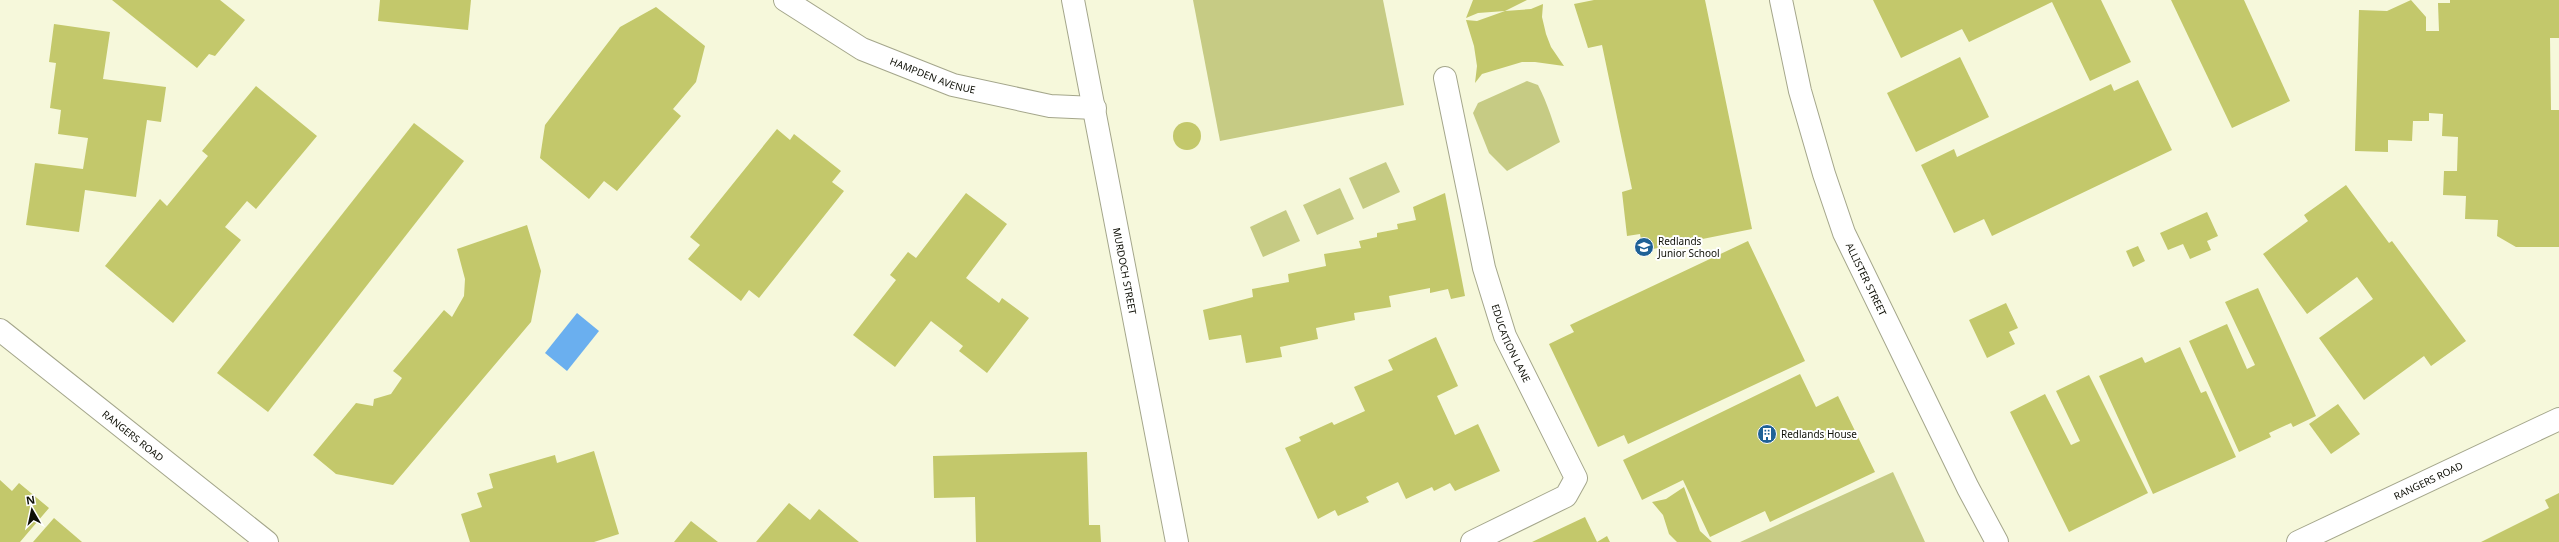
<svg xmlns="http://www.w3.org/2000/svg" width="2559" height="542" font-family="'Noto Sans',sans-serif">
	<rect width="100%" height="100%" fill="#f6f8db"/>
	<!-- green -->
	<g fill="#c6cb84">
		<polygon points="1193,0 1383,0 1404,105 1220,141"/>
		<path d="M1527,81l11,4c10,19 15,38 22,57l-53,29 -18,-18 -16,-40 5,-10z"/>
		<polygon points="1386,162 1400,192 1363,209 1349,178"/>
		<polygon points="1340,188 1354,219 1317,235 1303,205"/>
		<polygon points="1286,210 1300,241 1263,257 1250,227"/>
		<polygon points="1893,472 1925,542 1740,542"/>
	</g>
	<!-- water -->
	<polygon fill="#6aafef" points="577,313 599,331 567,371 545,353"/>
	<!-- building -->
	<g fill="#c3c86b">
		<polygon points="112,0 220,0 245,20 215,56 209,54 197,68"/>
		<polygon points="380,0 471,0 468,30 378,21"/>
		<polygon points="1473,0 1527,0 1505,11 1478,13 1466,18"/>
		<polygon points="1594,0 1705,0 1752,229 1643,251 1640,234 1627,236 1622,192 1632,189 1602,45 1588,48 1574,4"/>
		<polygon points="1873,0 2101,0 2131,62 2090,81 2052,2 1969,42 1962,29 1901,58"/>
		<polygon points="2171,0 2244,0 2290,101 2232,128"/>
		<polygon points="2411,0 2426,17 2426,31 2439,31 2438,3 2450,3 2450,0 2559,0 2559,38 2550,38 2551,110 2559,110 2559,247 2516,247 2497,236 2498,220 2465,219 2466,196 2443,195 2444,171 2457,171 2458,137 2442,136 2443,114 2429,113 2429,121 2413,121 2412,141 2388,140 2388,152 2355,151 2359,10 2387,11"/>
		<polygon points="1543,4 1542,17 1546,34 1551,47 1564,66 1535,62 1522,62 1482,74 1475,83 1477,66 1474,46 1466,20 1477,21 1505,11 1531,9"/>
		<polygon points="656,7 705,46 696,82 673,109 681,116 617,191 604,181 589,199 540,158 545,125 620,27"/>
		<polygon points="54,24 110,32 103,79 166,87 161,122 147,120 136,197 85,190 79,232 26,225 35,163 83,169 88,138 58,134 61,110 50,108 56,63 49,62"/>
		<polygon points="1960,57 1989,117 1916,152 1887,93"/>
		<polygon points="2138,80 2172,150 1992,236 1984,219 1954,233 1921,165 1954,149 1957,157 2111,84 2114,91"/>
		<polygon points="256,86 317,136 256,209 247,201 225,227 241,240 173,323 105,266 160,199 167,206 208,156 202,151"/>
		<circle cx="1187" cy="136" r="14"/>
		<polygon points="414,123 464,161 268,412 217,373"/>
		<polygon points="777,129 790,140 794,134 841,171 832,182 844,191 759,298 749,290 741,301 688,259 700,245 690,237"/>
		<polygon points="2346,185 2389,243 2392,241 2466,341 2431,366 2424,356 2364,400 2319,338 2373,299 2357,277 2307,314 2263,254 2308,221 2304,215"/>
		<polygon points="966,193 1007,224 966,278 999,303 1002,298 1029,318 987,373 959,351 963,346 931,321 895,367 853,335 896,280 890,275 908,252 916,258"/>
		<polygon points="1445,193 1465,296 1451,299 1448,289 1430,293 1430,288 1389,296 1391,307 1354,313 1355,320 1316,328 1318,339 1280,347 1282,357 1246,363 1241,335 1209,340 1203,310 1253,297 1252,289 1289,282 1288,274 1326,266 1324,254 1361,248 1359,241 1377,237 1377,233 1398,229 1397,224 1416,220 1413,207"/>
		<polygon points="2207,212 2218,236 2207,241 2211,250 2190,259 2183,244 2168,250 2160,233"/>
		<polygon points="527,225 541,271 531,322 393,485 336,474 313,455 356,403 373,406 374,399 391,394 402,378 393,371 444,310 452,317 464,296 465,279 457,249"/>
		<polygon points="1748,241 1805,361 1628,444 1624,435 1598,447 1549,344 1574,332 1570,325"/>
		<polygon points="2138,246 2145,261 2133,267 2126,251"/>
		<polygon points="2258,288 2316,416 2293,427 2291,423 2269,433 2271,437 2239,452 2189,341 2227,324 2247,369 2255,365 2225,302"/>
		<polygon points="2006,303 2018,328 2009,332 2015,344 1987,358 1969,320"/>
		<polygon points="1436,337 1458,386 1437,396 1455,435 1478,424 1500,471 1455,491 1450,483 1434,491 1432,487 1406,499 1398,482 1366,497 1369,502 1338,516 1335,510 1318,519 1285,448 1301,441 1299,437 1332,422 1334,425 1365,411 1354,387 1393,370 1388,360"/>
		<polygon points="2180,347 2201,393 2206,391 2236,457 2153,494 2099,376 2142,357 2145,363"/>
		<polygon points="1800,374 1816,407 1838,396 1875,472 1770,522 1765,511 1710,537 1683,480 1642,500 1623,460"/>
		<polygon points="2089,375 2148,493 2069,532 2010,412 2045,394 2071,445 2080,441 2056,391"/>
		<polygon points="2338,404 2360,434 2331,454 2309,424"/>
		<polygon points="594,451 619,534 594,542 470,542 461,514 482,507 477,493 493,488 489,474 555,455 557,463"/>
		<polygon points="1087,452 1089,525 1100,525 1101,542 976,542 975,497 934,498 933,456"/>
		<polygon points="0,480 12,491 19,483 49,508 20,542 0,542"/>
		<polygon points="1684,487 1700,531 1712,542 1677,542 1669,534 1663,515 1652,502 1666,499"/>
		<polygon points="2559,493 2559,542 2481,542 2549,508 2545,500"/>
		<polygon points="789,503 810,520 819,509 859,542 756,542"/>
		<polygon points="1585,517 1597,542 1607,536 1610,542 1532,542"/>
		<polygon points="54,518 82,542 33,542"/>
		<polygon points="691,521 718,542 674,542"/>
	</g>
	<g fill="none" stroke-linecap="round" stroke-linejoin="round">
		<!-- minor casing -->
		<g stroke="#a4a68b" stroke-width="24">
			<g id="minor">
				<path id="s1" d="M785,0l77,49 91,36 97,21 45,2"/>
				<path id="s2" d="M1073,0l104,542"/>
				<path id="s3" d="M1781,0l19,91 24,83 20,59 124,255 29,54"/>
				<path id="s4" d="M1445,78l39,190 21,68 71,142 -10,18 -94,46"/>
				<path id="s5" d="M0,330l267,212"/>
			</g>
		</g>
		<!-- major casing -->
		<g stroke="#a4a68b" stroke-width="24">
			<g id="major">
				<path id="s6" d="M2298,542l261,-123"/>
			</g>
		</g>
		<!-- minor -->
		<use href="#minor" stroke="#fff" stroke-width="22"/>
		<!-- major -->
		<use href="#major" stroke="#fff" stroke-width="22"/>
	</g>
	<!-- icons -->
	<defs>
		<g id="school-disc" transform="scale(1)"><circle r="9.5" fill="#1f6196" stroke="#fff"/><path d="M0-5L7-2L0 1L-7-2ZM-4 1L0 2.5L4 1V4Q0 6-4 4Z" fill="#fff"/></g>
		<g id="building-disc" transform="scale(1)"><circle r="9.5" fill="#1f6196" stroke="#fff"/><path d="M-4-6H4V6H1V3H-1V6H-4ZM-2.5-4.3h1.7v1.8h-1.7ZM.8-4.3h1.7v1.8H.8ZM-2.5-1h1.7V.8h-1.7ZM.8-1h1.7V.8H.8Z" fill="#fff"/></g>
	</defs>
	<g fill-rule="evenodd">
		<use href="#school-disc" x="1644" y="247"/>
		<use href="#building-disc" x="1767" y="434"/>
	</g>
	<g text-anchor="middle" stroke-width="4" stroke-linejoin="round" paint-order="stroke">
		<!-- street labels -->
		<g font-size="10" fill="#0e0f06" stroke="#fff">
			<text dy="4" stroke="none"><textPath href="#s1" startOffset="167">HAMPDEN AVENUE</textPath></text>
			<text dy="4" stroke="none"><textPath href="#s2" startOffset="276">MURDOCH STREET</textPath></text>
			<text dy="4" stroke="none"><textPath href="#s3" startOffset="293">ALLISTER STREET</textPath></text>
			<text dy="4" stroke="none"><textPath href="#s4" startOffset="274">EDUCATION LANE</textPath></text>
			<text dy="4" stroke="none"><textPath href="#s5" startOffset="170">RANGERS ROAD</textPath></text>
			<text dy="4" stroke="none"><textPath href="#s6" startOffset="144">RANGERS ROAD</textPath></text>
		</g>
		<!-- poi labels -->
		<g font-size="10" fill="#0e0f06" stroke="#fff" text-anchor="start">
			<text x="1658" y="245">Redlands<tspan x="1658" dy="12">Junior School</tspan></text>
			<text x="1781" y="438">Redlands House</text>
		</g>
	</g>
	<!-- north arrow -->
	<g transform="translate(32 510) rotate(351)" stroke="#ffffff" stroke-width="3" paint-order="stroke">
	<path d="M0-3L7 15L0 10L-7 15Z" fill="#0e0f06"/>
	<text y="-6" font-size="11" font-weight="bold" text-anchor="middle" fill="#0e0f06">N</text>
	</g>
</svg>
